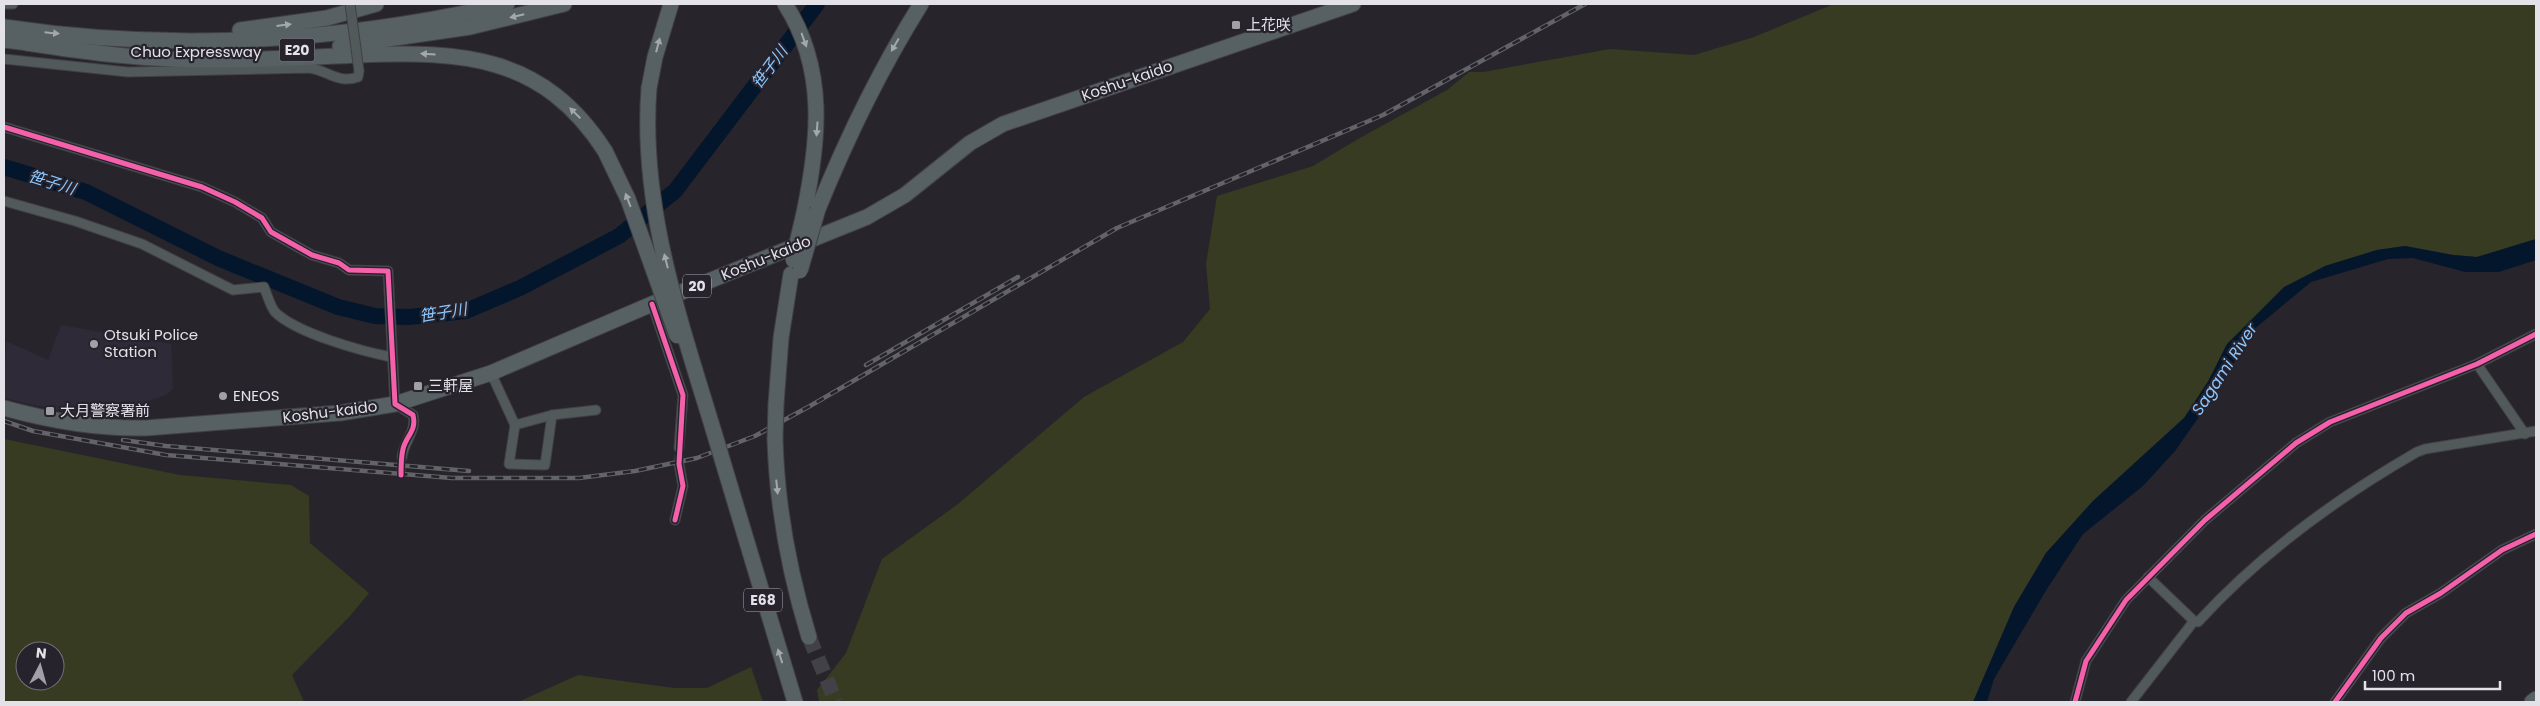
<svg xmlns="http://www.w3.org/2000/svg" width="2540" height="706" font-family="Poppins,'Noto Sans JP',sans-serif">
	<rect width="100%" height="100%" fill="#27252b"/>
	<!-- built -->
	<polygon fill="#2e2a38" points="61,325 171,344 173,388 166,395 143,403 140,417 121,418 74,414 4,398 6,341 48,360"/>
	<!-- green -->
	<g fill="#373b21" fill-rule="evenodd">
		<polygon points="1834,4 2536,4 2536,239 2477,257 2453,255 2405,246 2377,250 2325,266 2227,344 2208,381 2184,418 2093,501 2046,553 2014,607 1973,702 819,702 817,690 846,653 882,559 958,504 1084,397 1183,342 1210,309 1206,264 1217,196 1313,166 1358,139 1447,90 1469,72 1483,72 1610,49 1694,55 1754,37"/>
		<path d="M4,439l176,36 111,10 18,11 1,47 59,50 -19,23 -58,59 12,27h-300zM25,651h30v30h-30z"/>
		<polygon points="751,667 763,702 518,702 578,675 674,688 707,688"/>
	</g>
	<!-- water -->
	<polygon fill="#04162c" points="2536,239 2536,260 2499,272 2465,272 2413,258 2388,259 2311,282 2252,331 2222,384 2175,451 2143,486 2083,534 2045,592 1994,679 1987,702 1973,702 2014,607 2046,553 2093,501 2184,418 2208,382 2227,344 2284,287 2325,266 2377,250 2405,246 2453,255 2477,257"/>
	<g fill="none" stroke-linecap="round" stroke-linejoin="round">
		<!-- river -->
		<polyline stroke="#04162c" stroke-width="16" points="4,167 86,192 218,258 338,307 375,316 409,317 466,311 520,288 619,236 675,191 817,4"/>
		<!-- street-tunnel -->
		<g stroke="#434148" stroke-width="9" stroke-dasharray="9 4.5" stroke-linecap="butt">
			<polyline points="679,464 679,448"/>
			<polyline points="401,475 402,457"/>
		</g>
		<!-- highway-tunnel -->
		<polyline stroke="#434148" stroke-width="15" stroke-dasharray="15 8" stroke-linecap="butt" points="809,637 836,702"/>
		<!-- street casing -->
		<g stroke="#414045" stroke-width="11">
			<g id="street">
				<polyline points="4,4 13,4"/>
				<path d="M4,59l124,13 182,-4c18,3 29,16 48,9l1,-6"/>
				<path d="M4,127l198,60 33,15 27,16 9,14 41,23 27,8 10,7 39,1 7,133 18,11c4,16 -9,26 -11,42"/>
				<path d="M4,201l71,20 67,23 91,46 31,-3c3,7 6,19 11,25 21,21 86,39 116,45"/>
				<polyline points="652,304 683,395 679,448"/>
				<polyline points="2477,364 2525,434"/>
				<polyline points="491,373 515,425 552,415 596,410"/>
				<polyline points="515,425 509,464 545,465 552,415"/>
				<polyline points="675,520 683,486 679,464"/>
				<path d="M2148,577l46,44 4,1c63,-69 139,-124 219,-170l8,-3 111,-18"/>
				<polyline points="2075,702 2086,661 2126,600 2205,520 2296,443 2330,422 2477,364 2536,334"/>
				<polyline points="2131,702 2194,621"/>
				<polyline points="2335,702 2381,638 2406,613 2441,593 2502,550 2536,534"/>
			</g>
		</g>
		<!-- highway casing -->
		<g stroke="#414045" stroke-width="17">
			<g id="highway">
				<path d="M785,4c42,65 34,137 19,209"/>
				<path d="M4,27c167,25 338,15 503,-23"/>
				<polyline points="240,30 327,18 376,4"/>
				<polyline points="4,40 37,44"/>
				<path d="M27,43c64,10 127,18 192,17 47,0 94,-3 140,-5 104,-4 184,0 246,96"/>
				<polyline points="340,46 470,27 564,4"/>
				<polyline points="649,88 655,57 671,4"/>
				<path d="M818,209c30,-74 61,-138 103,-205"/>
				<polyline points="776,404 781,338 791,274"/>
				<path d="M4,408c47,13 93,21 142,20l194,-15 55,-9 96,-31 161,-69 215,-87 38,-22 65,-52 33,-19 350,-120"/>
				<path d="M775,439c2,68 14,133 34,198"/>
				<polyline points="722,459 795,702"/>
				<polyline points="2532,702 2536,699"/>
			</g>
		</g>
		<!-- street -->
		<use href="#street" stroke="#52595b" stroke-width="9"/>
		<!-- highway -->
		<use href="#highway" stroke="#576063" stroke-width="15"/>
		<!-- rail casing -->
		<g stroke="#626467" stroke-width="4.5">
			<g id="rail">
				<polyline points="866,365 1018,277"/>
				<polyline points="4,421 33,431 166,455 452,478 579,478 635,471 697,458 755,436 810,406 1117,228 1383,115 1585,4"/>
				<polyline points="123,440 166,446 469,471"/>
			</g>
		</g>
		<!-- rail -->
		<use href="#rail" stroke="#26232d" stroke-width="2.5" stroke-dasharray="8" stroke-linecap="butt"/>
		<!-- street-bridge casing -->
		<g stroke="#414045" stroke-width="11" stroke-linecap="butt">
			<polyline id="street-bridge" points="350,4 359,71"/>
		</g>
		<!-- highway-bridge casing -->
		<g stroke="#414045" stroke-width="17" stroke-linecap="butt">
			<g id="highway-bridge">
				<path d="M649,88c-10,128 38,251 73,371"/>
				<polyline points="605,151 628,199 677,336"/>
				<polyline points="793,260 804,213"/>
				<polyline points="800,271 818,209"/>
				<polyline points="775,439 776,404"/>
			</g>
		</g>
		<!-- street-bridge -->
		<use href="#street-bridge" stroke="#52595b" stroke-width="9"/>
		<!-- highway-bridge -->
		<use href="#highway-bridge" stroke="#576063" stroke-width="15"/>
		<!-- cycleway casing -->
		<g stroke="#26232d" stroke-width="8">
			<g id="cycleway">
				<path d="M4,127l198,60 33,15 27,16 9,14 41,23 27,8 10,7 39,1 7,133 18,11c4,16 -7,21 -10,34 -2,8 -2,17 -2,26"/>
				<polyline points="652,304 683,395 679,464 683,486 675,520"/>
				<polyline points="2075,702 2086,661 2126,600 2205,520 2296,443 2330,422 2477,364 2536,334"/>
				<polyline points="2335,702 2381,638 2406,613 2441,593 2502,550 2536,534"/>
			</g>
		</g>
		<!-- cycleway -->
		<use href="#cycleway" stroke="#f560ab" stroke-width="5"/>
	</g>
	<!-- one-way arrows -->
	<defs><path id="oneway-solid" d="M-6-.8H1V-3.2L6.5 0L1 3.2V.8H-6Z" transform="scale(1.25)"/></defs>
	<g fill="#a4a8ad">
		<use href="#oneway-solid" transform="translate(517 16) rotate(167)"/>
		<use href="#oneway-solid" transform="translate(284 25) rotate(-7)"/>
		<use href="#oneway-solid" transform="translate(52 33) rotate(6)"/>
		<use href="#oneway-solid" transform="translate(804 40) rotate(70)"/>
		<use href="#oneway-solid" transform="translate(658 45) rotate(-75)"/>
		<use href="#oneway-solid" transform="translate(895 45) rotate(120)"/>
		<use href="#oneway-solid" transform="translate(428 54) rotate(-177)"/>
		<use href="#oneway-solid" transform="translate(575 113) rotate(-136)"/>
		<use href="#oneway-solid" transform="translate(817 129) rotate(94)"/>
		<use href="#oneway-solid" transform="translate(628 200) rotate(-111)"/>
		<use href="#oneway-solid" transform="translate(666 261) rotate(-104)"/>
		<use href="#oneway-solid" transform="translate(777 487) rotate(84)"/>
		<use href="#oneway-solid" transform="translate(780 656) rotate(-108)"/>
	</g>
	<!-- markers -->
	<g fill="#a1a0a6" stroke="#26232d" stroke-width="2">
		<rect x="1231" y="20" width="10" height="10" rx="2.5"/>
		<circle cx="94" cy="344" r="5"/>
		<rect x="413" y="381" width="10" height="10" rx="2.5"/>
		<circle cx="223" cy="396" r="5"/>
		<rect x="45" y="406" width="10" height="10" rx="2.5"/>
	</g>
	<g text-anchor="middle" stroke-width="4.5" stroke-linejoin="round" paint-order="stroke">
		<!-- shield labels -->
		<g fill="#26232d" stroke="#aaa9b1" stroke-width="1">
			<rect x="279.5" y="38.5" width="35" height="23" rx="4"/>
			<rect x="683" y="274.5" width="28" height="23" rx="4"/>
			<rect x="744" y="588.5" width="38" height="23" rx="4"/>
		</g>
		<g font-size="14" font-weight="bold" fill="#e3e2e9">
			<text x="297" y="55">E20</text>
			<text x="697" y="291">20</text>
			<text x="763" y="605">E68</text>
		</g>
		<!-- poi labels -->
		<g font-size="15" fill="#e3e2e9" stroke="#26232d" text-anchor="start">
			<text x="1246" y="30">上花咲</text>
			<text x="104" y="340">Otsuki Police<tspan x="104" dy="17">Station</tspan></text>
			<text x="428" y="391">三軒屋</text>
			<text x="233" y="401">ENEOS</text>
			<text x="60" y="416">大月警察署前</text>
		</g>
		<!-- street labels -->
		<g font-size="15" fill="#e3e2e9" stroke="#26232d">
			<text x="196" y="57">Chuo Expressway</text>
			<text transform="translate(1127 81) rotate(-19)" y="5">Koshu-kaido</text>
			<text transform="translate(766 258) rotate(-22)" y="5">Koshu-kaido</text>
			<text transform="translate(330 412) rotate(-7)" y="5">Koshu-kaido</text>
		</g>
		<!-- water labels -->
		<g font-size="16" font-style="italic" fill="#8bc7ff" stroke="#26232d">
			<text transform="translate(769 67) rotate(-53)" y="6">笹子川</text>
			<text transform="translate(52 182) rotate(17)" y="6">笹子川</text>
			<text transform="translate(443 312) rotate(-9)" y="6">笹子川</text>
			<text transform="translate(2224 369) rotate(-57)" y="6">Sagami River</text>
		</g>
	</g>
	<!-- border -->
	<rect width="2540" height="706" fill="none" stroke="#e3e2e9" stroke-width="10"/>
	<!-- north arrow -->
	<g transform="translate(40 666) rotate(6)"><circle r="24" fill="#26232d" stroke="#726f78"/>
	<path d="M0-4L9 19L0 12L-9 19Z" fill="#a1a0a6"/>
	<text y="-8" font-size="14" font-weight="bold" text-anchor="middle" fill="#e3e2e9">N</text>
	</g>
	<!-- scale -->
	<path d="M2365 681v8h135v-8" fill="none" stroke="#e3e2e9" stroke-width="2.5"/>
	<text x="2372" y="681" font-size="15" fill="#e3e2e9" stroke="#26232d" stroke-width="4" paint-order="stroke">100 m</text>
</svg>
